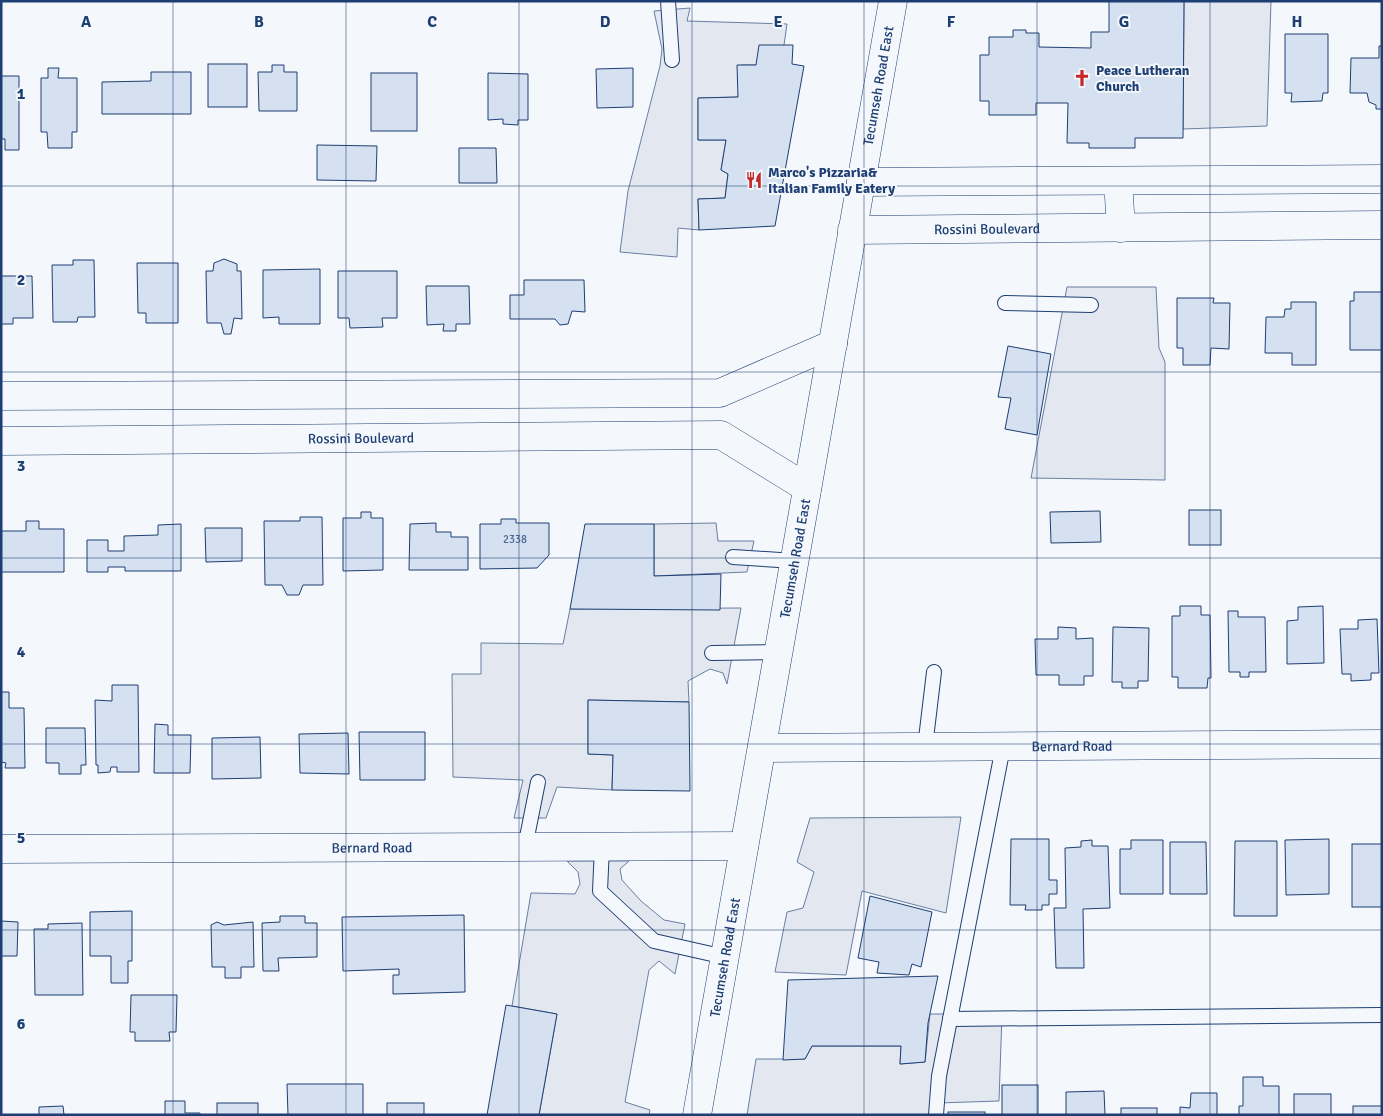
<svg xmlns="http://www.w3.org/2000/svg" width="1383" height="1116" font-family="Signika,sans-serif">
	<rect width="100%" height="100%" fill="#f4f7fb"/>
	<!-- parking -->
	<g fill="#e3e8f0" stroke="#687fa3">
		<polygon points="1184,1 1271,1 1267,126 1183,129"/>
		<polygon points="690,8 687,21 787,24 784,45 756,65 741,65 738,97 698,98 698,140 726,140 721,170 728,174 725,198 698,199 699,230 678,228 677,257 620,252 628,191 660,66 662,49 654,11"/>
		<polygon points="1067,287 1156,287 1159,348 1165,362 1165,480 1031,478"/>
		<polygon points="716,523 718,541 754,541 747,572 654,576 654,524"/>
		<polygon points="741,608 727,684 723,673 710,669 688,681 689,702 588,700 588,754 613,755 612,790 557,787 546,818 514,818 523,780 453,777 452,674 481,674 481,643 563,644 570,609"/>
		<polygon points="961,817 946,913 862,891 846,975 775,972 787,912 803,908 814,872 797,862 810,818"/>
		<polygon points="567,861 629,861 620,869 622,880 641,901 664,920 685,924 675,974 659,961 649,970 625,1102 650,1110 649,1115 539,1115 557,1014 512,1006 531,893 575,894 580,884 578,872"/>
		<polygon points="930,1014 1002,1014 999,1101 937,1103 937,1115 747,1115 756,1059 805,1059 812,1046 901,1046 900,1064 925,1062"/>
	</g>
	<!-- building -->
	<g fill="#d5e0f0" stroke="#1d3f73">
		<polygon points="1109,1 1184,1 1183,138 1135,138 1135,148 1089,148 1089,143 1067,143 1068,103 1036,103 1036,115 989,115 989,101 980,101 980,55 989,55 989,37 1013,37 1013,30 1026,30 1026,33 1039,33 1039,47 1091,48 1091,32 1109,32"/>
		<polygon points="1285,34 1328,34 1328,93 1323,93 1322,101 1291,102 1292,93 1285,93"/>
		<polygon points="759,45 793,45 792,64 804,66 775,226 699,230 698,199 725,198 728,174 721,170 726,140 698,140 698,98 738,97 737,65 756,65"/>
		<polygon points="1379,46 1382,46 1382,109 1376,109 1376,105 1369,102 1367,93 1350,93 1351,58 1379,58"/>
		<rect x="208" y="64" width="39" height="43"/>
		<polygon points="272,65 284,65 284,72 297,72 297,111 259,111 258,72 272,72"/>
		<polygon points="48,68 59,68 58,78 77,78 77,132 72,132 72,148 48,148 47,132 41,132 41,78 48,78"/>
		<polygon points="633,68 633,107 597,108 596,69"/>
		<polygon points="151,72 191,72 191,114 102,114 102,82 151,81"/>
		<rect x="371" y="73" width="46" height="58"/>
		<polygon points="488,73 528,74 528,120 518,120 518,125 503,124 503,119 488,120"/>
		<polygon points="1,76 19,76 19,150 5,150 5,139 1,139"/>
		<polygon points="317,145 377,146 376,181 317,180"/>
		<polygon points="459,148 496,148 497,183 459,183"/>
		<polygon points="224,259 237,264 237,271 241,271 242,319 234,318 231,334 224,334 221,323 207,323 206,271 213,271 214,263"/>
		<polygon points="73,260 94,260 95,317 78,317 77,322 53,322 52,265 73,265"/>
		<polygon points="137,263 178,263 178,323 146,323 146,313 138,313"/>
		<polygon points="320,269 320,324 279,324 279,317 263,318 263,270"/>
		<polygon points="338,271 397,271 397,318 382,318 383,327 350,328 349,318 338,318"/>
		<polygon points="1,276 32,276 33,318 13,318 13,324 1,324"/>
		<polygon points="524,280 584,280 585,312 572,311 568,324 560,325 555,319 510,319 510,295 524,295"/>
		<polygon points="426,286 469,286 470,324 456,324 456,331 443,331 444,324 427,325"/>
		<polygon points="1354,292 1382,292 1382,350 1350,350 1350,301 1354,301"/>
		<polygon points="1177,298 1214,298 1213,303 1230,303 1229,349 1211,348 1210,365 1183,365 1183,348 1177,348"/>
		<polygon points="1291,302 1316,302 1316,365 1292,365 1292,353 1265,353 1266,317 1284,317 1285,309 1291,309"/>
		<polygon points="1008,346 1051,354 1037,435 1005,429 1011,398 998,397"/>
		<rect x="1189" y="510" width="32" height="35"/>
		<polygon points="1100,511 1101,542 1051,543 1050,512"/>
		<polygon points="361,512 371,512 371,518 383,518 383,570 343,571 343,518 361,518"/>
		<polygon points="300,517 322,517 323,585 303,585 299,595 287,595 282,585 265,585 264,521 300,521"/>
		<polygon points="501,519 516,519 516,523 549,523 549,555 537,568 480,569 480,524 501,524"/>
		<polygon points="26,521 39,521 39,529 64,529 64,572 1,572 1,531 26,531"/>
		<polygon points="436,523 436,532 451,532 451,537 468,537 468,570 409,570 410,524"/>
		<polygon points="181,524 181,571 125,571 125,567 108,567 108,572 87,572 87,540 108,540 108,551 124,551 124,536 158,535 158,525"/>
		<polygon points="585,524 654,524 654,576 721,574 720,610 570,609"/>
		<polygon points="205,528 242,528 242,561 206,562"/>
		<polygon points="1180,606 1201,606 1201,615 1210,615 1211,678 1208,678 1207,688 1178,688 1178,677 1172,677 1172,616 1180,616"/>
		<polygon points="1323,606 1324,663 1287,664 1287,621 1298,620 1298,607"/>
		<polygon points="1228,611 1238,611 1238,617 1265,617 1266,672 1249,672 1249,677 1240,677 1240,672 1229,672"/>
		<polygon points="1377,619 1379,673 1371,673 1371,680 1351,681 1351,674 1342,674 1340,629 1358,629 1358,620"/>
		<polygon points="1058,627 1076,628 1076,639 1093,638 1093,676 1084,676 1084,685 1059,685 1059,675 1036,675 1035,639 1058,639"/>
		<polygon points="1113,627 1149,628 1148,681 1138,681 1138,688 1122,688 1122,682 1112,682"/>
		<polygon points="112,685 138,685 139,772 117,772 117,767 111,767 110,772 98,773 98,765 96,765 95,700 112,701"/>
		<polygon points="1,692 9,692 9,708 24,708 25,768 5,768 6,763 1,762"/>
		<polygon points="588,700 689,702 690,791 612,790 613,755 588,754"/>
		<polygon points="155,724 168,725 168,735 191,735 190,773 154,773"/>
		<polygon points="46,728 85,728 86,765 81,765 81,774 59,774 59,763 46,763"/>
		<polygon points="359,732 425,732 425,780 360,780"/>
		<polygon points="348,733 349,774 300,773 299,734"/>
		<polygon points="260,737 261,778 212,779 212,738"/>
		<polygon points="1011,839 1049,839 1049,880 1057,880 1057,894 1049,894 1049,905 1042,905 1042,910 1025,910 1026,905 1010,905"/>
		<polygon points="1329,839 1329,894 1286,895 1285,840"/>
		<polygon points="1092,840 1092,846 1108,846 1110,908 1083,909 1084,968 1056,968 1054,908 1066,908 1065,848 1081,847 1081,841"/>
		<polygon points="1131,840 1163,840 1163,894 1120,894 1120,849 1131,849"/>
		<polygon points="1235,841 1277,841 1277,916 1234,916"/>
		<polygon points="1170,842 1206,842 1207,894 1170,894"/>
		<rect x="1352" y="844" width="30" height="63"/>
		<polygon points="870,896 932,912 921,967 912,964 909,975 877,973 879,962 858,958"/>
		<polygon points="132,911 132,961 128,961 128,983 111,983 111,956 90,956 90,912"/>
		<polygon points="464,915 465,992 393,994 393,975 399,975 399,969 343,971 342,917"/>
		<polygon points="280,916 305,916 305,923 317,923 317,957 278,958 279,971 263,971 262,923 280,922"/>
		<polygon points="1,921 18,922 17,956 1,956"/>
		<polygon points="217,922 224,925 253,922 254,967 241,967 241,978 225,978 225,967 212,967 211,925"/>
		<polygon points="82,923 83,995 35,995 34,929 48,929 48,924"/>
		<polygon points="938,976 928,1023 925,1062 900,1064 901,1046 812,1046 805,1059 783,1060 788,980"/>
		<polygon points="131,995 177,995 176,1032 169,1032 170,1041 135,1041 135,1032 130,1032"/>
		<polygon points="506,1005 557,1014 539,1115 487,1115"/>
		<polygon points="1243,1077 1263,1077 1263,1086 1279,1086 1279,1115 1239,1115 1239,1106 1243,1106"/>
		<polygon points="287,1084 363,1084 363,1115 288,1115"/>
		<rect x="1002" y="1085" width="36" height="30"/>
		<polygon points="1104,1091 1105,1115 1066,1115 1066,1092"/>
		<polygon points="1191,1093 1217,1093 1217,1115 1180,1115 1180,1107 1190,1108"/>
		<rect x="1294" y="1094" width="37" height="21"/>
		<polygon points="165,1101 185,1101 185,1113 200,1113 200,1115 165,1115"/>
		<rect x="217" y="1103" width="41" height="12"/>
		<rect x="387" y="1103" width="37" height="12"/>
		<polygon points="63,1106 64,1115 39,1115 39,1107"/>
		<rect x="1353" y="1106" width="29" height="9"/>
		<rect x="1121" y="1108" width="36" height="7"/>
		<rect x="948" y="1112" width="37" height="3"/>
	</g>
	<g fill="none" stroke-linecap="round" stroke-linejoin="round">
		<!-- service casing -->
		<g stroke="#1d3f73" stroke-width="16">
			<g id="service">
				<polyline points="668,1 672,60"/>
				<polyline points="1005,303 1091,305"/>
				<polyline points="733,557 795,561"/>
				<polyline points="712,653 779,652"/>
				<polyline points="925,747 934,672"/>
				<polyline points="525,847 538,782"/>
				<polyline points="602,847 600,891 654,941 725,957"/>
				<polyline points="950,1019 1382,1015"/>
				<polyline points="936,1115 939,1076 1003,747"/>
			</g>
		</g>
		<!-- minor casing -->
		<g stroke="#1d3f73" stroke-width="29">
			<g id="minor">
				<polyline points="1118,181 1121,228"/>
				<polyline points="861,182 1382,179"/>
				<path id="s1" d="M852,230l530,-5"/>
				<polyline points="1,396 720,393 833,344"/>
				<path id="s2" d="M1,441l720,-6 86,53"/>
				<path id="s3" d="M762,748l620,-4"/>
				<path id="s4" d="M1,849l743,-3"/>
			</g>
		</g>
		<!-- secondary casing -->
		<g stroke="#1d3f73" stroke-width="29">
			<g id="secondary">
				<path id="s5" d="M697,1115l196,-1114"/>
			</g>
		</g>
		<!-- service -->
		<use href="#service" stroke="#f4f7fb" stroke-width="14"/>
		<!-- minor -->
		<use href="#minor" stroke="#f4f7fb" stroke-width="28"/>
		<!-- secondary -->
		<use href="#secondary" stroke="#f4f7fb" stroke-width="28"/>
	</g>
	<!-- grid -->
	<path fill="none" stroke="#1d3f73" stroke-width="1" stroke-opacity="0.55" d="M173,1v1114M346,1v1114M519,1v1114M692,1v1114M864,1v1114M1037,1v1114M1210,1v1114M1,186h1381M1,372h1381M1,558h1381M1,744h1381M1,930h1381"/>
	<!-- icons -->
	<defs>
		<g id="church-bare" transform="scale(1.35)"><path d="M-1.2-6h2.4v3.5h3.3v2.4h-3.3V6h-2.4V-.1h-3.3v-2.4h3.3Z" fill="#c62828" stroke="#f4f7fb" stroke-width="2.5" paint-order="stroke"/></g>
		<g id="restaurant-bare" transform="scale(1.35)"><path d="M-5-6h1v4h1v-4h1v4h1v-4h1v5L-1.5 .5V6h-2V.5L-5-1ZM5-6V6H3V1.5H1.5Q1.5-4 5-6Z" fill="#c62828" stroke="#f4f7fb" stroke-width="2.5" paint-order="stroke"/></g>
	</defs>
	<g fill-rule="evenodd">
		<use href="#church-bare" x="1082" y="78"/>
		<use href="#restaurant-bare" x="754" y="180"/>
	</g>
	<g text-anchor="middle" stroke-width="4" stroke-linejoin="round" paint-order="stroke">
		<!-- number labels -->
		<g font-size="11" fill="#4b6792">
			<text x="515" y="543">2338</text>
		</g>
		<!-- poi labels -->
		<g font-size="14" font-weight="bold" fill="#1d3f73" stroke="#f4f7fb" text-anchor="start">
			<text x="1096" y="75">Peace Lutheran<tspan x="1096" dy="16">Church</tspan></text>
			<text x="768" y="177">Marco's Pizzaria&amp;<tspan x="768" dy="16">Italian Family Eatery</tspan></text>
		</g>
		<!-- street labels -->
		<g font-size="14" fill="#1d3f73" stroke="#f4f7fb">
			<text dy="5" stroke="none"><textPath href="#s5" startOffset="1045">Tecumseh Road East</textPath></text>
			<text dy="5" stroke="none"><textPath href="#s1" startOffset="135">Rossini Boulevard</textPath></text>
			<text dy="5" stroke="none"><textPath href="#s2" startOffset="360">Rossini Boulevard</textPath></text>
			<text dy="5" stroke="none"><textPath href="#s5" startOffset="565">Tecumseh Road East</textPath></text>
			<text dy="5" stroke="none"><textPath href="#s3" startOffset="310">Bernard Road</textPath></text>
			<text dy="5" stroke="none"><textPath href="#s4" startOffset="371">Bernard Road</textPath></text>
			<text dy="5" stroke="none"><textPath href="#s5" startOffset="160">Tecumseh Road East</textPath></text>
		</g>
	</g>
	<g font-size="16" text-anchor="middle" font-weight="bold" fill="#1d3f73" stroke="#f4f7fb" stroke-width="4" stroke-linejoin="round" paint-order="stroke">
		<text x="86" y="27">A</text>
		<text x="259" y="27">B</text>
		<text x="432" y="27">C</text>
		<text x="605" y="27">D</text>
		<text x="778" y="27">E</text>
		<text x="951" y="27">F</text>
		<text x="1124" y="27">G</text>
		<text x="1297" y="27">H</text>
		<text x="21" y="99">1</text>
		<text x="21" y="285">2</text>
		<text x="21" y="471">3</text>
		<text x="21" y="657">4</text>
		<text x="21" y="843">5</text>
		<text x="21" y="1029">6</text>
	</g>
	<!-- border -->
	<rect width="1383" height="1116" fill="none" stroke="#1d3f73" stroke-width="5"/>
</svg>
